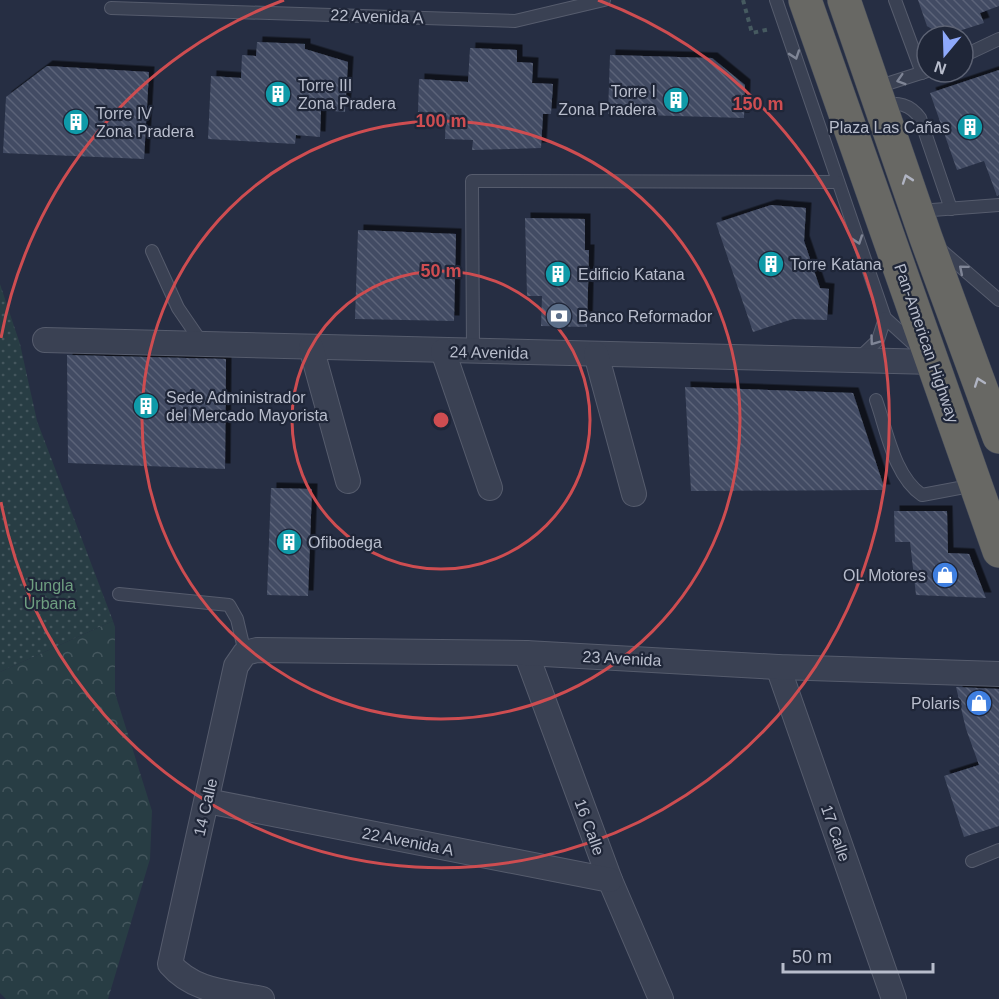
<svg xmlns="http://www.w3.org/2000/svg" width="999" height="999" font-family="Helvetica,sans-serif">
	<defs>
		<pattern id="grass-dots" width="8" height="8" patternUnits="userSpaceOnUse" patternTransform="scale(1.5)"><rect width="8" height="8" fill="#283d44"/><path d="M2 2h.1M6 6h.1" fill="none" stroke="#45575e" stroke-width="1.8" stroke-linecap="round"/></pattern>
		<pattern id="forest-crowns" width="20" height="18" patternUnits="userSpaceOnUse" patternTransform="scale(1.5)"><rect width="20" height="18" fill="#283d44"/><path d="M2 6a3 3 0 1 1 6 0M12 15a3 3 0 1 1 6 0" fill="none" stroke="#45575e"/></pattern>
		<pattern id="building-back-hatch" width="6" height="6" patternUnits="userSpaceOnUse" patternTransform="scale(1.5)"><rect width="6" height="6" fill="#424b63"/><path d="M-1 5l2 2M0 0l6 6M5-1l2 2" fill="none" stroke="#5b6378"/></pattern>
		<filter id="shadow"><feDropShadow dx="5.5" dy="-5.5" stdDeviation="0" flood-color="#0009"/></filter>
	</defs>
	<rect width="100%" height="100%" fill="#262e43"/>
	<!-- grass -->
	<polygon fill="url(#grass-dots)" points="0,284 20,344 37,421 113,621 0,672"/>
	<!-- forest -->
	<polygon fill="url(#forest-crowns)" points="113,621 115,627 115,693 152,811 150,859 108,999 6,999 0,993 0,672"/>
	<!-- building -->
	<g fill="url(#building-back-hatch)" filter="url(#shadow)">
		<polygon points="918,0 999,0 999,6 980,13 984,23 943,36 927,26"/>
		<polygon points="257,42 305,44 305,49 348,62 345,112 321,110 320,137 296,135 295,144 208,139 211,76 241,78 242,55 256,56"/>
		<polygon points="470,48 517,50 517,62 533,63 532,83 553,84 551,114 543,114 541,148 472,150 473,140 445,139 446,113 418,112 419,79 468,82"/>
		<polygon points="610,55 712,58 745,85 744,118 608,114"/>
		<polygon points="47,66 149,72 144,159 3,153 6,97"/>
		<polygon points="999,70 999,195 997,196 984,161 957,170 930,93"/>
		<polygon points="771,205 806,208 804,241 820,288 829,289 827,320 793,319 753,332 716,223"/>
		<polygon points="525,218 585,219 585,250 589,250 587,327 541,326 542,296 527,296"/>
		<polygon points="358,230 456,234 454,321 355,319"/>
		<polygon points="67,355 226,359 225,469 68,463"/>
		<polygon points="685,387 853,393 885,490 691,491"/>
		<polygon points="271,488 312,489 308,596 267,595"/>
		<polygon points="894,511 947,511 948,553 969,554 986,598 916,595 910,542 895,542"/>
		<polygon points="956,687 999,689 999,826 964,837 944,776 979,765 966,729"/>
	</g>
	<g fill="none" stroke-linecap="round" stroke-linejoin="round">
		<!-- service casing -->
		<g stroke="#565c6d" stroke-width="14">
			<g id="service">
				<polyline points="776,0 885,318 917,347"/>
				<polyline points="895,0 922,73"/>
				<polyline points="111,8 515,21 604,0"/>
				<polyline points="963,56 999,39"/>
				<polyline points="877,87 927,71"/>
				<path d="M882,105c16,-3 28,-1 38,13l31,91"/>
				<polyline points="919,211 999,205"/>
				<polyline points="941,250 999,300"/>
				<polyline points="152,251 178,308 202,343"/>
				<polyline points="473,351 472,181 838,182"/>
				<polyline points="859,358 878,340 885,318"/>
				<path d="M876,400c11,31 18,76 46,95l53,-10"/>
				<polyline points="119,594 229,605 237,619 245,653"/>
				<polyline points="972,861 999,850"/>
			</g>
		</g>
		<!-- minor casing -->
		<g stroke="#565c6d" stroke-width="26">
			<g id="minor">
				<polyline points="45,340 934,362"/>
				<polyline points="311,347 348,481"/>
				<polyline points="443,351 490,488"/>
				<polyline points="596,354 634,494"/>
				<polyline points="526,653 610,880 661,999"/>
				<polyline points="778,667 894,999"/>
				<polyline points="207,801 610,880"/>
				<path d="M262,999c-34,-7 -68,-7 -92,-35l66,-298 9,-13 12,-3 269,3 252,14 221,7"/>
			</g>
		</g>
		<!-- trunk casing -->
		<g stroke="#42495a" stroke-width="34">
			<g id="trunk">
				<polyline points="805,0 999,551"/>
				<polyline points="844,0 926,238 999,437"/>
			</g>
		</g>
		<!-- path -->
		<polyline stroke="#465a60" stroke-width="4" stroke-dasharray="4.5 4.5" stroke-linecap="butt" points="743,0 752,33 770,29"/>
		<!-- service -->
		<use href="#service" stroke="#3a4153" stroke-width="12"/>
		<!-- minor -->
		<use href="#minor" stroke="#3a4153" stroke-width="24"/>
		<!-- trunk -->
		<use href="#trunk" stroke="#686864" stroke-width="33"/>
	</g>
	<!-- one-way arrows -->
	<defs><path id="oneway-chevron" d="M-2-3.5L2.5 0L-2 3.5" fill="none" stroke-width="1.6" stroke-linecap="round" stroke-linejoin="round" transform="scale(1.5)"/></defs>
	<g stroke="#7f8596">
		<use href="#oneway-chevron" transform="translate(795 55) rotate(71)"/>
		<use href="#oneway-chevron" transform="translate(901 80) rotate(163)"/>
		<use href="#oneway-chevron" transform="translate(858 240) rotate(71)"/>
		<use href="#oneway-chevron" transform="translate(963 269) rotate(-140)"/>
		<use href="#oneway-chevron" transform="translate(874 341) rotate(126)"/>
	</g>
	<g stroke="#b0b4c2">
		<use href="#oneway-chevron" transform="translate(907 179) rotate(-109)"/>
		<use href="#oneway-chevron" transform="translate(979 382) rotate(-110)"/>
	</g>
	<!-- distance rings -->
	<g fill="none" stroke="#ce4d51" stroke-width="3">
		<circle cx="441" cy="420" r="149"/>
		<circle cx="441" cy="420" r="299"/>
		<path d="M1 338A448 448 0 0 1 284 0M598 0A448 448 0 1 1 1 502"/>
	</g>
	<!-- icons -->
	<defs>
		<g id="building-disc" transform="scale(1.35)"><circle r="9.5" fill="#0f9aa8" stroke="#1f2638"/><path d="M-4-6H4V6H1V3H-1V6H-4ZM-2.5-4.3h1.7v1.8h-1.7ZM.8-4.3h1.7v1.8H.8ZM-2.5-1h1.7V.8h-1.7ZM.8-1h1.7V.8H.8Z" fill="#fff"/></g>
		<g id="bank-disc" transform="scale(1.35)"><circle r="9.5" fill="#5c6f8a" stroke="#1f2638"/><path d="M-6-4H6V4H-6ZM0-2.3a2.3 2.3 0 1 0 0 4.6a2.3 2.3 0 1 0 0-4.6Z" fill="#fff"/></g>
		<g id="shop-disc" transform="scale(1.35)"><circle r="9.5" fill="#3f7fe0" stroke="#1f2638"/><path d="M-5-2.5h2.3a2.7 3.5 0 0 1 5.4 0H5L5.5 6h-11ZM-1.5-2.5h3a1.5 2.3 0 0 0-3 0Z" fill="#fff"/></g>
	</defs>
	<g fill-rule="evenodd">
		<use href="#building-disc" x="278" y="94"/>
		<use href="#building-disc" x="676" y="100"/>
		<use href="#building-disc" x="76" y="122"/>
		<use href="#building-disc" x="970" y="127"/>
		<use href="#building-disc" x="771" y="264"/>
		<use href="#building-disc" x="558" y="274"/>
		<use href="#bank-disc" x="559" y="316"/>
		<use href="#building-disc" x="146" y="406"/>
		<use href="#building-disc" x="289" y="542"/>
		<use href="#shop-disc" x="945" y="575"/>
		<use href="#shop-disc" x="979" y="703"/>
	</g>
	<g text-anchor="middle" stroke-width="4.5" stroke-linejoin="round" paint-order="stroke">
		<!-- street labels -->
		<g font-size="16" fill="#b8bdcc" stroke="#1f2638">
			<text transform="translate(377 16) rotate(2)" y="6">22 Avenida A</text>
			<text transform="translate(927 343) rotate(71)" y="6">Pan-American Highway</text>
			<text transform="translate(489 352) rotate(1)" y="6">24 Avenida</text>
			<text transform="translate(622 658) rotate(3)" y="6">23 Avenida</text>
			<text transform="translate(205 807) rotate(-77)" y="6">14 Calle</text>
			<text transform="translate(590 827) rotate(70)" y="6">16 Calle</text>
			<text transform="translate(836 833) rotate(71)" y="6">17 Calle</text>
			<text transform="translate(408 841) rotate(11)" y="6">22 Avenida A</text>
		</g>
		<!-- poi labels -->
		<g font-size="16" fill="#b8bdcc" stroke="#1f2638" text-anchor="start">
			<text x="298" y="91">Torre III<tspan x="298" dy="18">Zona Pradera</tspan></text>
			<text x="656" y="97" text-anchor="end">Torre I<tspan x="656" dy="18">Zona Pradera</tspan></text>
			<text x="96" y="119">Torre IV<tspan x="96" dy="18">Zona Pradera</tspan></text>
			<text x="950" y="133" text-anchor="end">Plaza Las Cañas</text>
			<text x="790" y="270">Torre Katana</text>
			<text x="578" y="280">Edificio Katana</text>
			<text x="578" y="322">Banco Reformador</text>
			<text x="166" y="403">Sede Administrador<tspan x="166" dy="18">del Mercado Mayorista</tspan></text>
			<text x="308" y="548">Ofibodega</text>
			<text x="926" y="581" text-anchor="end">OL Motores</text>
			<text x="960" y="709" text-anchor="end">Polaris</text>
		</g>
		<!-- park labels -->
		<g font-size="16" fill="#6e9e80" stroke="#1f2638">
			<text x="50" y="591">Jungla<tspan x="50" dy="18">Urbana</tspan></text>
		</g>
	</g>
	<circle cx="441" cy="420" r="9" fill="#ce4d51" stroke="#1f2638" stroke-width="3"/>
	<g font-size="18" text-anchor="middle" font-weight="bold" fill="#ce4d51" stroke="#1f2638" stroke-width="4.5" stroke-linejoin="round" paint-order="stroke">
		<text x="758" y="110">150 m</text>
		<text x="441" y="127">100 m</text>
		<text x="441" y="277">50 m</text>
	</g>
	<!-- north arrow -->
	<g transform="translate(945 54) rotate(199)"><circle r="28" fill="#1f2638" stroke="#5c6273" stroke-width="1.5"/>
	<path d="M0-4.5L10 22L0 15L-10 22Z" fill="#8ea9fb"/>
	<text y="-9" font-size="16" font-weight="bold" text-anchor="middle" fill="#b8bdcc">N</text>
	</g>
	<!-- scale -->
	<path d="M783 963v9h150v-9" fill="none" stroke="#b8bdcc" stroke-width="3"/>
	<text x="792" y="963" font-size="18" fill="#b8bdcc" stroke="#1f2638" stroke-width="4.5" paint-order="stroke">50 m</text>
</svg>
